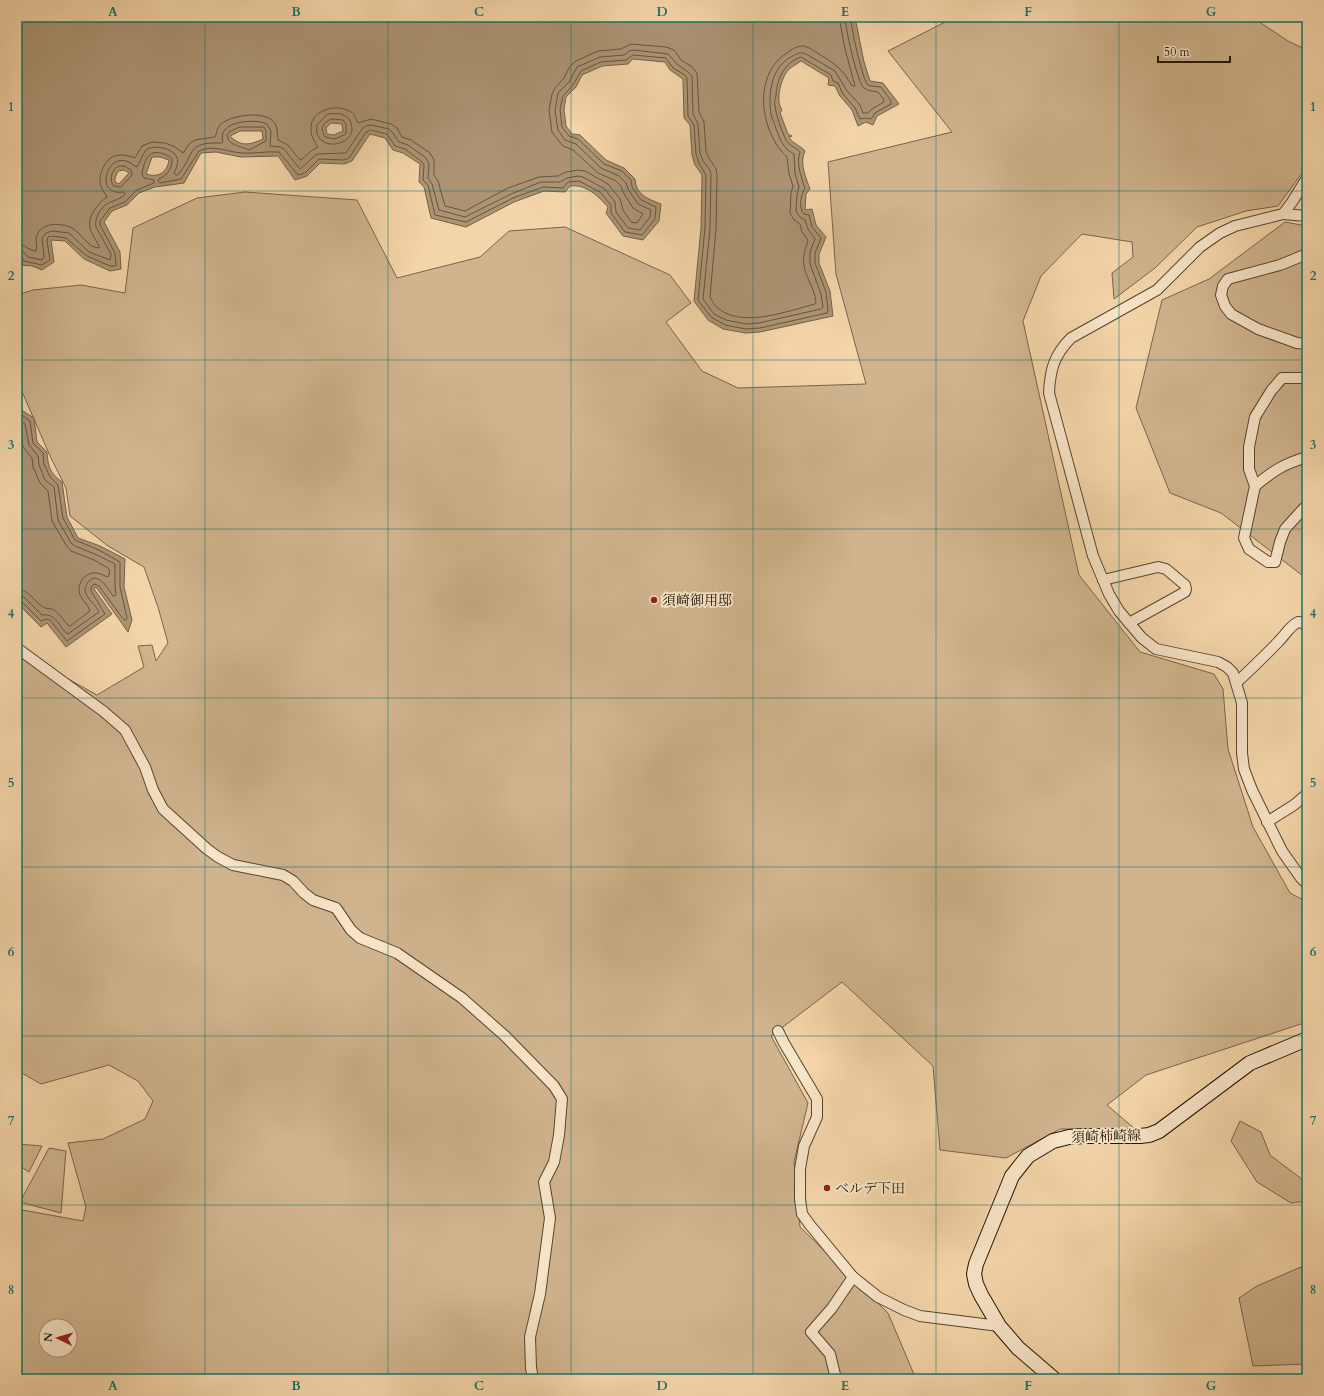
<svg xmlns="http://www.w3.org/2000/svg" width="1324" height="1396" font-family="Cardo,'Noto Serif JP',serif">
	<rect width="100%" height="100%" fill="#f4d5a9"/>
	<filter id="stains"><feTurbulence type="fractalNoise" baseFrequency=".005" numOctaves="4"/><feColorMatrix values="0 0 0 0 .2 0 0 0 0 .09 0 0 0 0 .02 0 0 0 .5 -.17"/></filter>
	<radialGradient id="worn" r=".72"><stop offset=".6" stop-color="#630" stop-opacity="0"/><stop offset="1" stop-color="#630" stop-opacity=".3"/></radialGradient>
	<!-- green -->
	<g fill="#d0b48e" stroke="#78644c" fill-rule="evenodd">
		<path d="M955,17h297l36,24 19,9v116l-29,40 -32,5 -49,16 -42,41 -41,31 -2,-26 21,-16 -1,-15 -50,-8 -41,42 -18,45 56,254 61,77 74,22 9,15 5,60 25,78 37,66 17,9v120l-161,53 -39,30 28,24h-75l-54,29 -66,-8 -7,-84 -91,-84 -71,54 37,67 -14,59 6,65 88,86 28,66h-899v-170l66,12 3,-14 -18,-64 35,-4 42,-20 8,-18 -15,-20 -29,-16 -68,19 -21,-12 -3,-15v-410l8,8 72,40 47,-28 -6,-21 14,-1 4,16 12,-18 -10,-36 -14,-40 -36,-21 -38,-30 -4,-28 -16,-32 -33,-76v-85l16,-5 48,-5 44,8 8,-65 64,-30 48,-6 112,8 40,78 83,-21 29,-26 56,-4 105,48 21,28 -25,19 36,49 36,17 128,-4 -30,-110 -8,-112 124,-30 -64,-81zM46,1326h24v24h-24z"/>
		<polygon points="1285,222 1307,226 1307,579 1221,513 1170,493 1136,408 1162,300 1209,279"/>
		<polygon points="1240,1121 1261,1132 1270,1155 1307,1183 1307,1201 1291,1203 1257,1182 1231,1141"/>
		<polygon points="17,1144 42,1146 29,1172 17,1164"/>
		<polygon points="49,1148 66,1151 61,1213 20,1202"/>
		<polygon points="1307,1265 1307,1364 1253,1366 1239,1298 1257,1286 1301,1267"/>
	</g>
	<!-- water -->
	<g fill="#ac9473" stroke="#746149" fill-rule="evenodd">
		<path d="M17,17h838l9,45 6,19 13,2 16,21 -22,12 -4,9 -7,-3 -8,4 -6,-16 -12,-14 -5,-10 -7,-1 1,-7 -28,-17c-4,3 -10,6 -13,9 -7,9 -13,30 -6,40l-2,3 8,21 4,2 -3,1c4,7 11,8 16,14 -6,12 1,27 5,38l-4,5 -1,16 7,-1 4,16 10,12 -7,17v9l11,28 3,25 -73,16 -14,1 -23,-4 -15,-9 -14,-19 7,-73 1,-53 -7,-10 -3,-10 -2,-30 -6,-7 -1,-39 -13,-9 -5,-8 -32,-3 -5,5 -26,2 -20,9 -6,12 -10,10 -2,13 2,16 6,8 8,1 26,25 18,8 11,11c1,16 13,20 26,25l-2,17 -16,19 -20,-4 -17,-23 2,-6c-10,-11 -22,-23 -38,-21l-5,6 -21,-1 -30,11 -48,25 -35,-9 -7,-31 -5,-5 1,-18 -17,-11 -10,-3 -8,-12 -15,-4 -18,27 -8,3 -24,-1 -13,13 -12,4 -17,-24 -37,1 -25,-5 -15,1 -17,30 -29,4 -16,6 -12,12 -15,6 -8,11 16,30 1,17 -11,2 -26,-12 -19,-18 -14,-1 3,22 -12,8 -10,-4 -12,-1 -3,-14zM331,123l11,1 1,7 -9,4 -7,-1 -1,-6zM240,131h22l1,8c-13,6 -22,8 -33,-3zM152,157h8l9,3c-2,13 -11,18 -23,14zM124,170l5,3 -10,11 -4,-2v-4l3,-7z"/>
		<path d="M17,410l6,1 11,7 3,24 10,10c1,15 3,21 15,30l5,35 11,21 22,8 25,13 -1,28 8,33 -4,12 -32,-45 -2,2 18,25 -46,33 -19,-24 -6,4 -24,-24z"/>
	</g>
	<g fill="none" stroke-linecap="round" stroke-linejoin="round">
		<!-- shore -->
		<g stroke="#66543e" stroke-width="1">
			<path d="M328,114c6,-1 17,-1 21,5 2,2 2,6 3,9 1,20 -40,24 -35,-3z"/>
			<path d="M332,119l11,1 3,4v10l-11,5 -10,-2c-5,-8 -3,-15 7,-18z"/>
			<path d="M240,127h24l2,4v10l-17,9c-8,-4 -21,-4 -22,-15l2,-3z"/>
			<path d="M124,166l7,4 1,5 -11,12 -7,-1c-5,-5 -3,-15 3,-19 1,-1 6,-1 7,-1z"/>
			<path d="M17,244c8,0 12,7 19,7 2,-5 -2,-12 2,-18 6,-11 24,-10 34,-5 9,5 16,20 27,20v-2c-8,-15 -15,-22 -3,-38 3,-4 6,-8 11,-11 -2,-4 -5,-7 -6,-11 -2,-6 -1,-12 2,-18 7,-15 18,-15 32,-10l7,-12 10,-4 13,1 10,4 8,6 7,-10 5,-3 20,-3c2,-4 2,-9 5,-12 10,-10 44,-15 54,-3 4,5 3,12 4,18l10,5 11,14 2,1 10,-9 7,-4c-3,-5 -7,-10 -7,-17 -2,-19 24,-27 38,-19 5,2 7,7 9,12l13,-4 20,5 6,4 5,9 9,3 19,13 4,7v15l4,6 7,25 20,5 43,-23 31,-11 19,-1 8,-4 12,-2 7,1 23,13 12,15 3,11 8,12 6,1 6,-9 -10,-6 -10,-16 -2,-6 -5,-5 -18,-8 -25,-23 -10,-4 -11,-14 -3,-22 3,-16 3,-6 9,-10 6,-12 6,-5 22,-10 23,-2 10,-5 35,3 8,3 7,10 11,7 5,6 2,39 5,10 2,30 3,6 7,11 1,6 -1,54 -6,68c2,4 5,10 9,12 24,19 69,2 96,-5l1,-1c-1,-14 -10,-25 -12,-37 -2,-9 2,-18 4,-26l-6,-8 -2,-8 -6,-4 -4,-7 1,-20 2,-7 -4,-12 -2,-17c-27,-25 -35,-82 0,-104 5,-4 10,-7 16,-7 7,1 14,7 19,10 15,9 21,14 30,30h3l-10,-37 -6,-32"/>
			<path d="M17,250l6,1 5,6 14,3 2,-3 -2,-19 4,-5 6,-2 17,2 20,19 21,8 1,-6 -15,-27c-2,-8 4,-19 11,-23 6,-4 13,-4 18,-10l-1,-2c-7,1 -13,0 -17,-6 -4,-12 5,-29 19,-25 4,1 8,5 11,6 3,-5 5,-12 9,-17 7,-6 28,-2 31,8 2,4 -1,11 -3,15l2,2h2c18,-23 8,-33 44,-32l1,-1c-7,-21 32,-24 44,-18l4,7 -1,15 10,1 4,2 16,20 17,-15 29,-1 16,-24 4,-3 5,-1 18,4 3,3 7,10 9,3 18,13 3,6 -1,14 4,6 7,26 26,7 46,-23 30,-12h19l7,-4 11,-2 5,1 22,12 10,13 1,10 12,16 12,2 10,-13 1,-7 -13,-6 -10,-15 -2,-6 -7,-7 -18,-8 -25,-24 -11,-4 -7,-10 -3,-19 3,-18 11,-11 8,-15 23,-10 24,-2 5,-4 5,-1 34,4 9,10 11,8 4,4 1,38 5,10 2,29 3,8 7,9 1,5 -1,54 -7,70 11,15 12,6 20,4 13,-1 62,-14 2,-2 -2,-13 -11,-30v-12l5,-13 -7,-10 -3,-9 -6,-4 -3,-5 1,-17 2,-7 -4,-14 -1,-19c-3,-2 -6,-3 -8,-6 -5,-5 -7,-12 -10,-19 -1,-5 -4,-10 -5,-15 -3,-20 0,-44 18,-56 6,-3 10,-7 17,-4l29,17 12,20 13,14 3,8h5l4,-4 12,-7v-2l-6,-8c-5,-1 -11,-1 -15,-5 -6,-7 -18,-60 -18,-70"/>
			<path d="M17,255l4,1 3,5 18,4 8,-5 -3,-19 1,-4 4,-1 14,2 21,18 23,10h6l-1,-13 -15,-28v-4l10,-13 15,-6 12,-12 17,-7v-3l-10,-2 -2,-4c2,-13 6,-26 22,-20 4,2 6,2 8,5 0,11 -5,16 -13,20l-1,2 2,2 21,-4 18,-28c14,-7 28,1 43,2 11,1 25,-2 37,-1l19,23 7,-2 14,-14 25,1 5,-2 17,-26 4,-2 17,4 8,12 10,3 17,13 2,3 -1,15 5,5 7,30 31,7 47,-24 30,-11 20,1 5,-6 11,-1 21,11 11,13v8l14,19 17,3 13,-16 1,-12 -15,-7 -9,-13 -1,-7 -9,-9 -18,-7 -26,-25 -9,-3 -7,-9 -2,-18 3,-13 10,-11 8,-14 20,-9 25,-2 7,-5 33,3 7,10 12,7 2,3 1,38 6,9 2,29 3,9 7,12 -1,53 -7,72 13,17 14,8 21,4 14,-1 67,-15 1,-2 -2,-19 -11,-29v-10l6,-15 -9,-11 -3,-12 -5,-1c-6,-6 -3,-20 1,-26 -4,-11 -9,-25 -5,-36 -4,-5 -11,-6 -14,-12 -5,-11 -10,-24 -11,-35 -1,-3 0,-6 1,-9 1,-17 8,-33 25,-39l30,18 2,6 5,2 5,11 12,14 5,11 5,-1 6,1 4,-6 16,-9v-3l-10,-14c-4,-1 -10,0 -13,-2 -5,-3 -18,-60 -17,-68"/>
			<polyline points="17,414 22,415 30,421 33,443 43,453 44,464 50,477 58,485 63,518 75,540 99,550 120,562 120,587 127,618 126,620 124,620 99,586 94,584 91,587 91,591 105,614 67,641 50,620 46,619 41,621 21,601 17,600"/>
			<path d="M17,419l8,5 4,21 9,11 1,9 6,15 9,7 4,33 13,23 4,3 22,9 18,9v23l1,8 -1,1h-2c-5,-7 -15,-26 -25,-14 -2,3 -3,6 -3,9 2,8 11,14 14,21l-31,22c-10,-7 -11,-21 -26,-19l-18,-18 -7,-2"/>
			<path d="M17,425l3,3 3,19 9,11 1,9 7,16 8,8 4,30 14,24 5,6 23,9 14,8c2,2 2,7 0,9 -4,-1 -7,-4 -12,-4 -11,-1 -20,11 -16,22 3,6 8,10 10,16l-20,15 -2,-1c-5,-5 -9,-13 -16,-16 -3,-1 -7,0 -9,-2 -10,-6 -13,-17 -26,-18"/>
		</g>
		<!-- minor casing -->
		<g stroke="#544531" stroke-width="12">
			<g id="minor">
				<path d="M1307,178l-15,24 -9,12 -48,12 -15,7 -20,14 -43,43 -86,48c-17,17 -21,32 -22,55l44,163 16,38 10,17 23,27 14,11 62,13 9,5 6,6 9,30v50l2,16 8,21 30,61 19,27 6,6"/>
				<polyline points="1283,214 1307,216"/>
				<polyline points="1307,255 1302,256 1280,265 1228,279 1223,286 1221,295 1225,306 1231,314 1258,329 1297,343 1307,344"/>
				<polyline points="1307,378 1282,378 1271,391 1255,417 1249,447 1249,469 1255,486 1244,538 1249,549 1268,562 1275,562 1280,542 1285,529 1305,507 1307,507"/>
				<path d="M1255,486c19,-16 29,-22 52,-29"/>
				<polyline points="1103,580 1158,567 1166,569 1185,585 1186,589 1185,592 1129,623"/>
				<polyline points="17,648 103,711 125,730 145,767 153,790 163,809 207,849 218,857 233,865 283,875 293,881 304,893 313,900 336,908 351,930 360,938 397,953 462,998 505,1036 554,1086 562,1099 559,1135 554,1162 544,1182 550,1218 540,1294 530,1337 531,1368 533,1379"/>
				<path d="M1236,683c15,-14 29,-27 43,-42 6,-6 11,-15 19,-19l6,1 3,5"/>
				<polyline points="1267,822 1294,805 1307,794"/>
				<polyline points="778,1031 784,1043 817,1099 817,1117 804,1146 800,1169 800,1199 802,1214 810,1225 853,1277 878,1297 904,1310 920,1316 999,1326"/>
				<polyline points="836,1379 830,1354 811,1332 832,1308 853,1277"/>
			</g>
		</g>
		<!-- secondary casing -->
		<g stroke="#1f1509" stroke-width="16">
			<polyline id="secondary" points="1054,1379 1018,1348 999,1326 981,1295 976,1284 974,1274 976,1264 1012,1176 1028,1156 1053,1141 1069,1137 1086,1136 1140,1136 1149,1135 1159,1131 1250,1063 1307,1039"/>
		</g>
		<!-- minor -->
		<use href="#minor" stroke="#f8e4c7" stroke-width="10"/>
		<!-- secondary -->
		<use href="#secondary" stroke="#f8e4c7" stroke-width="14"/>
	</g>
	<!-- grid -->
	<path fill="none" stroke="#0f766e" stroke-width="1" stroke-opacity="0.55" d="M205,17v1362M388,17v1362M571,17v1362M753,17v1362M936,17v1362M1119,17v1362M17,191h1290M17,360h1290M17,529h1290M17,698h1290M17,867h1290M17,1036h1290M17,1205h1290"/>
	<!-- markers -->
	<g fill="#8f2418" stroke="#f8e4c7" stroke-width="1.5">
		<circle cx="654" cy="600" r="4"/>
		<circle cx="827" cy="1188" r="4"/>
	</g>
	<g text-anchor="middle" stroke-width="4" stroke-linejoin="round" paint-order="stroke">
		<!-- poi labels -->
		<g font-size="14" fill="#1f1509" stroke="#f8e4c7" text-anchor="start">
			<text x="662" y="605">須崎御用邸</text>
			<text x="835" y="1193">ベルデ下田</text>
		</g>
		<!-- street labels -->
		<g font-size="14" fill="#1f1509" stroke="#f8e4c7">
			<text transform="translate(1106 1136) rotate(-2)" y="5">須崎柿崎線</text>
		</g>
	</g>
	<!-- margin -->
	<rect width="1324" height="1396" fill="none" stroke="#f4d5a9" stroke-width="44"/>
	<!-- north arrow -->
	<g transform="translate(58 1338) rotate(275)"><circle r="19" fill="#f8e4c7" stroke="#a1917b"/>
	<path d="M0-3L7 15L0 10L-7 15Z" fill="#8f2418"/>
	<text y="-6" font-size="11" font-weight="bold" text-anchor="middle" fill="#1f1509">N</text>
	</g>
	<!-- scale -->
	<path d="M1158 56v6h72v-6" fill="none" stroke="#1f1509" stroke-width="2"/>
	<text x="1164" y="56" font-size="12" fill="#1f1509" stroke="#f8e4c7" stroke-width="3" paint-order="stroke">50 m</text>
	<rect x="22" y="22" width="1280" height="1352" fill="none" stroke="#0f766e" stroke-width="1.5"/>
	<g font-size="13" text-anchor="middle" font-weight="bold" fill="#0f766e">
		<text x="113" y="16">A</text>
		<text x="296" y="16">B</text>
		<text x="479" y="16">C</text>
		<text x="662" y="16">D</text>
		<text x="845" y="16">E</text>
		<text x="1028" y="16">F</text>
		<text x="1211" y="16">G</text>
		<text x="11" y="111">1</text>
		<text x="1313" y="111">1</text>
		<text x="11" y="280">2</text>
		<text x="1313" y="280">2</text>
		<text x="11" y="449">3</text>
		<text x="1313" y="449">3</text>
		<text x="11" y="618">4</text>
		<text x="1313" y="618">4</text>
		<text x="11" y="787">5</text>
		<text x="1313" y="787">5</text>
		<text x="11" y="956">6</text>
		<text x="1313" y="956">6</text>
		<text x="11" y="1125">7</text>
		<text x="1313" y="1125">7</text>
		<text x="11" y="1294">8</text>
		<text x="1313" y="1294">8</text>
		<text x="113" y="1390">A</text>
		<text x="296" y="1390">B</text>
		<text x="479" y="1390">C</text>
		<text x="662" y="1390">D</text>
		<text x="845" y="1390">E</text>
		<text x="1028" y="1390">F</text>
		<text x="1211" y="1390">G</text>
	</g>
	<rect width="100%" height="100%" filter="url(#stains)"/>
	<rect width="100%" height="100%" fill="url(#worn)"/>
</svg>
